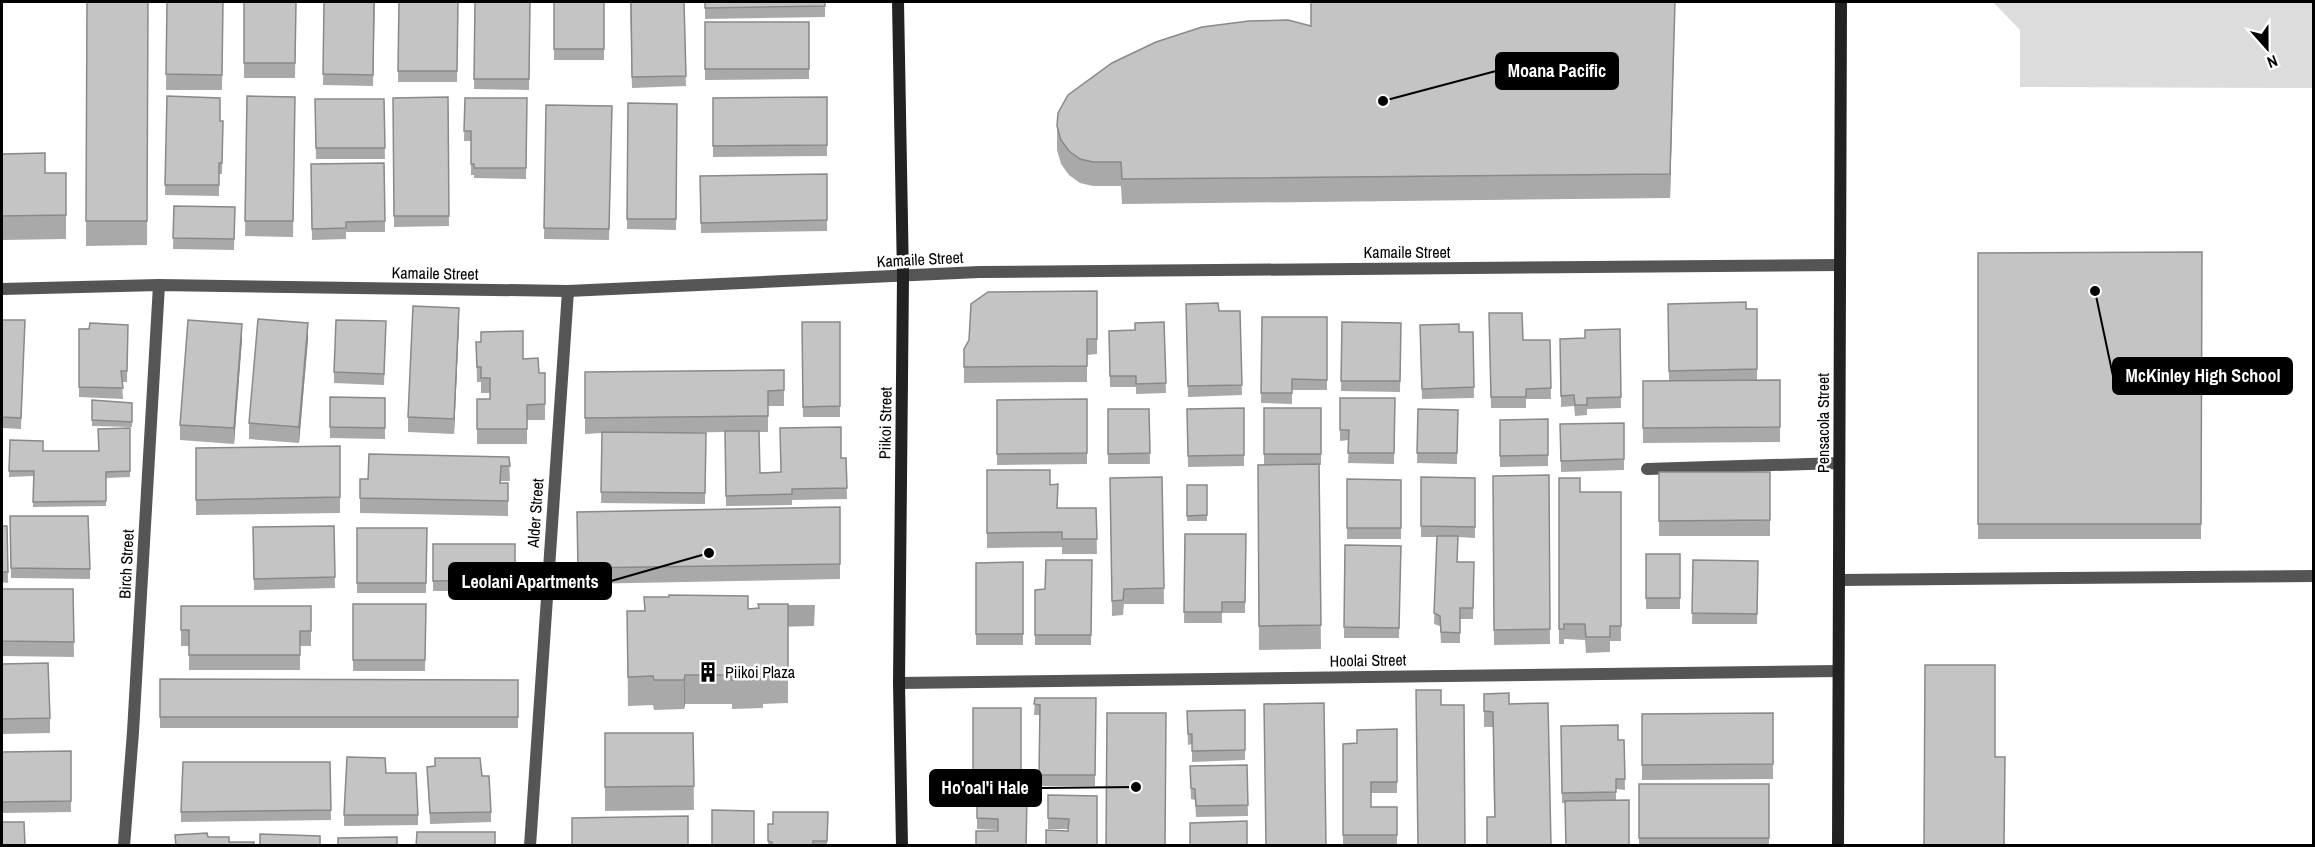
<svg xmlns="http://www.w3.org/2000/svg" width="2315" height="847" font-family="'Archivo Narrow',sans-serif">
	<rect width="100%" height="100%" fill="#fff"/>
	<!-- green -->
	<polygon fill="#dcdcdc" points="1993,2 2313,2 2313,88 2020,87 2020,30"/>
	<!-- water -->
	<polygon fill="#a3a3a3" points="772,605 815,605 814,626 772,627"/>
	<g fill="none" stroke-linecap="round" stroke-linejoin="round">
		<!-- lane -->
		<g stroke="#555" stroke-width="12">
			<polyline points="1647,469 1839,463"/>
			<polyline points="1839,580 2314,576"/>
		</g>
		<!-- street -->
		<g stroke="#555" stroke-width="12">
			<polyline points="2,289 159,285 568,291 979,272 1840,265"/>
			<polyline points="899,683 1838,671"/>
			<polyline points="124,846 133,732 159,285"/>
			<polyline points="530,846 568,291"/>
		</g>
		<!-- secondary -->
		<g stroke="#222" stroke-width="12">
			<polyline points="898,2 903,277 899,683 902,846"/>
			<polyline points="1838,846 1841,2"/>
		</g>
	</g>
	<!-- wall -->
	<g fill="#a9a9a9">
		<polygon points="87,2 148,2 147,245 86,246"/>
		<polygon points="167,2 223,2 222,90 166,90"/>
		<polygon points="244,2 296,2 295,78 244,78"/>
		<polygon points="324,2 375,2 373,86 323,85"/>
		<polygon points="399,2 458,2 457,82 398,82"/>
		<polygon points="475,2 530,2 529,90 474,89"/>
		<rect x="554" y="2" width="50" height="58"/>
		<polygon points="630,2 684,2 686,86 632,88"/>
		<polygon points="705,2 825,2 825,17 705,19"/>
		<polygon points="1675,2 1670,198 1122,204 1121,186 1093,186 1080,183 1069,175 1061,164 1057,150 1057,126 1311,26"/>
		<polygon points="705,22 809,22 809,79 705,80"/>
		<polygon points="167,96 220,121 223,121 222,174 219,174 219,196 165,195"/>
		<polygon points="247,96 295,97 293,237 245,236"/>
		<polygon points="448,97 449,226 394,227 393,98"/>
		<polygon points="827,97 827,156 713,157 713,98"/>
		<polygon points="465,98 527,98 526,179 474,178 474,175 471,175 471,141 464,141"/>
		<polygon points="315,99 384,99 385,159 316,159"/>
		<polygon points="628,103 677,104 676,230 627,229"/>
		<polygon points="546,105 612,106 609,240 544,239"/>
		<polygon points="2,154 45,173 66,173 66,239 2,240"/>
		<polygon points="384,163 385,232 346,232 346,239 312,240 311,164"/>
		<polygon points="827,174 827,231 701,233 700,176"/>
		<polygon points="174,206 235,207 234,250 173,249"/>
		<polygon points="2202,252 2201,539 1978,539 1978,253"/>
		<polygon points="1186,304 1219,311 1240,311 1242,395 1188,397"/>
		<polygon points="1668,304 1757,309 1757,381 1780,380 1780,442 1643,443 1643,381 1669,381"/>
		<polygon points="1489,313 1523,340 1550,340 1551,399 1526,399 1526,408 1491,408"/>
		<polygon points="1262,317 1327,317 1327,390 1292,390 1292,404 1261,403"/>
		<polygon points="2,320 25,320 21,429 2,428"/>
		<polygon points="386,321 384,385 334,383 334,372"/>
		<polygon points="802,322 840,322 840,417 803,417"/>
		<polygon points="1164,322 1166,393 1136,394 1136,387 1110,387 1109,331 1135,330"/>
		<polygon points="1342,322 1401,323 1400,392 1341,391"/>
		<polygon points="459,323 454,434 408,432 408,417"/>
		<polygon points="128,325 127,382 122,382 123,399 79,397 79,329"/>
		<polygon points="1420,325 1459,332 1473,332 1474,398 1422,399"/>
		<polygon points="1620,329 1621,408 1587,409 1587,415 1575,416 1574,406 1561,407 1560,339 1585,338"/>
		<polygon points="242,339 234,444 180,440 180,425"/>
		<polygon points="308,339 299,443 249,439 249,423"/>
		<polygon points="1097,339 1097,354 1087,355 1087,382 964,383 964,349"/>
		<polygon points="476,342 523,359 539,373 545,373 545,420 527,420 527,444 477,444 477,399 490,399 490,393 481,393 481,382 477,382"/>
		<polygon points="784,370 784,406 768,406 768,432 759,432 760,473 780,472 841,458 846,458 847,499 792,500 792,505 726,506 725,432 663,433 706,433 705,504 601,503 602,433 585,434 585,372"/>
		<polygon points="330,397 385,398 385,439 330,438"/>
		<polygon points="1340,398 1395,398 1394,464 1348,463 1349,440 1340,441"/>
		<polygon points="1087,399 1087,464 997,465 997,400"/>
		<polygon points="92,400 132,403 132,427 92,426"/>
		<polygon points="1244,408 1244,466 1188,467 1187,409"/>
		<polygon points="1264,408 1321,408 1321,465 1319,465 1321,649 1259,650 1258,465 1264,465"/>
		<polygon points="1108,409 1149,409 1150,464 1108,464"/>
		<polygon points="1418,409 1458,410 1457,464 1417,463"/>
		<polygon points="1548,419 1548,466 1500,467 1500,420"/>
		<polygon points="1624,423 1624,470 1561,472 1560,424"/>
		<polygon points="130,428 130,477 106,478 106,506 33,507 34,476 9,477 10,440 43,451 99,451"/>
		<polygon points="340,446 340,513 196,515 196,448"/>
		<polygon points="509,457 510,481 501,481 500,483 508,483 508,516 360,513 360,479 368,479"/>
		<polygon points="987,470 1050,485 1058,508 1096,508 1097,554 1062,554 1062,547 987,548"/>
		<rect x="1659" y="472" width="111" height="64"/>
		<polygon points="1549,475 1550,644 1494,645 1493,476"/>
		<polygon points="1162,477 1164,604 1124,604 1123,615 1112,616 1110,478"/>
		<polygon points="1421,477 1475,478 1475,538 1458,537 1457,562 1474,562 1473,619 1460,619 1460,643 1441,643 1440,626 1434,624 1437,537 1421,537"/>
		<polygon points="1559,478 1580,492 1621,492 1621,641 1610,641 1610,652 1586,653 1585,640 1564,639 1564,644 1559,644"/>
		<polygon points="1347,479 1401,480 1401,539 1347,539"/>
		<rect x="1187" y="485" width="20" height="36"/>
		<polygon points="840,507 840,579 578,584 577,512"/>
		<polygon points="10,516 90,569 90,579 11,578"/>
		<polygon points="2,526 7,526 8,583 2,582"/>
		<polygon points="334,526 335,588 254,590 253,527"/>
		<polygon points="357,528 427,528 426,593 357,593"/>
		<polygon points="1185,534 1246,534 1245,613 1222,613 1222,623 1184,623"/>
		<rect x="433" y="544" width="82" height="47"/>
		<polygon points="1345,545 1401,546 1399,638 1344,638"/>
		<rect x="1646" y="554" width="34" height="55"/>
		<polygon points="1092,560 1091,645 1035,645 1035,590 1045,589"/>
		<polygon points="1693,560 1758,561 1757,624 1692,624"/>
		<polygon points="1023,562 1023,645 976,645 976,563"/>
		<polygon points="2,589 73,589 74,657 2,656"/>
		<polygon points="353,604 426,604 425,671 353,671"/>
		<polygon points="788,604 788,703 763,704 763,708 732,709 732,704 685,704 684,709 654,710 653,705 628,706 627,611 758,608"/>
		<polygon points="181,606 311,606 311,646 300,646 300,670 189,670 189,646 181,646"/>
		<polygon points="2,664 50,718 50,733 2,734"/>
		<polygon points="160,679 518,680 518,728 160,728"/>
		<polygon points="1484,694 1509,704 1494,817 1493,727 1484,727"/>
		<polygon points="1035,698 1096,698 1095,786 1039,786 1040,715 1034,715"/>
		<polygon points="973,708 1021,708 1021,784 973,785"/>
		<polygon points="1245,710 1245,760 1192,762 1192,744 1188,745 1187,711"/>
		<polygon points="1773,713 1773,779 1642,780 1642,714"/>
		<polygon points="1561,726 1618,740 1624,740 1625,790 1616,789 1616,800 1562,803"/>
		<polygon points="1397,729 1397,793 1371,793 1371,807 1397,807 1397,845 1343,846 1343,744 1357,743"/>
		<polygon points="605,733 693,733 694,810 605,811"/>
		<polygon points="71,751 71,812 2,813 2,752"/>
		<polygon points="330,762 331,820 181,822 181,812"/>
		<polygon points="1247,765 1248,816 1196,817 1195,800 1191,799 1190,766"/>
		<polygon points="427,767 482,776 491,812 491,822 430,824"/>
		<polygon points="386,773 418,815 418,825 344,826 344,815"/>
		<rect x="1639" y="784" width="130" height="62"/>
		<polygon points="1048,795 1097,846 1068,831 1068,829 1048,829"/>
		<polygon points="977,796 1027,846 998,831 998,830 977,829"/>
		<polygon points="828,812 827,846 768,846 768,824 773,824"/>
	</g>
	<!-- shaded-wall -->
	<g fill="#898989">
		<polygon points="1675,2 1670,198 1670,174"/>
		<polygon points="459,308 459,323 454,434 454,419"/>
		<polygon points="308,323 308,339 299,443 299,427"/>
		<polygon points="242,324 242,339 234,444 234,428"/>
		<polygon points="685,675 685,704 684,709 684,680"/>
	</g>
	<!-- building -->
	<g fill="#c4c4c4" stroke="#898989" stroke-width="1.5">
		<polygon points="87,2 148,2 147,221 86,221"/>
		<polygon points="167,2 223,2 222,75 166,74"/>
		<polygon points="244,2 296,2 295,63 244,63"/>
		<polygon points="324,2 374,2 373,75 323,74"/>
		<polygon points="399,2 458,2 457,71 398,71"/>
		<polygon points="475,2 530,2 529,79 474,79"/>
		<rect x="554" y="2" width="50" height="47"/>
		<polygon points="631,2 684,2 686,76 632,77"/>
		<polygon points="705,2 825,2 825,6 705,8"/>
		<polygon points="1311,2 1675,2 1670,174 1122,179 1121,162 1093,162 1080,159 1069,151 1061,140 1057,126 1058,113 1068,95 1112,63 1156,42 1202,27 1249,21 1288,20 1311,26"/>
		<rect x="705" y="22" width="104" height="47"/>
		<polygon points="167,96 220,98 220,121 223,121 222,163 219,163 219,185 165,185"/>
		<polygon points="247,96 295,97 293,221 245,221"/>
		<polygon points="448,97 449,216 394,216 393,98"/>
		<polygon points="827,97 827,145 713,146 713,98"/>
		<polygon points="465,98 527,98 526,168 474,168 474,164 471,164 471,131 464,131"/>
		<polygon points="315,99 384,99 385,148 316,148"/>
		<polygon points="628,103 677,104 676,219 627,219"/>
		<polygon points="546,105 612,106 609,229 544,228"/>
		<polygon points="45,153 45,173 66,173 66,215 2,216 2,154"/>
		<polygon points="384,163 385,221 346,222 346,228 312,229 311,164"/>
		<polygon points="827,174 827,220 701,223 700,176"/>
		<polygon points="174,206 235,207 234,239 173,238"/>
		<polygon points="2202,252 2201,524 1978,524 1978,253"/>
		<polygon points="1097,291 1097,339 1087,339 1087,366 964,367 964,349 969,340 971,304 988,292"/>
		<polygon points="1746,302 1746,309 1757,309 1757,369 1669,371 1668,304"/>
		<polygon points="1218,303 1219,311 1240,311 1242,385 1188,386 1186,304"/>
		<polygon points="413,306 459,308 454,419 408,417"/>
		<polygon points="1489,313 1522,313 1523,340 1550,340 1551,388 1526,389 1526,397 1491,397"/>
		<polygon points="1262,317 1327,317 1327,380 1292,379 1292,393 1261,393"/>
		<polygon points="258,319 308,323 299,427 249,423"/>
		<polygon points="2,320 25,320 21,418 2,417"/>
		<polygon points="188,320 242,324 234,428 180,425"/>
		<polygon points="336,320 386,321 384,374 334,372"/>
		<polygon points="802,322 840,322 840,406 803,407"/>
		<polygon points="1164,322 1166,383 1136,384 1136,376 1110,376 1109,331 1135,330 1135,323"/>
		<polygon points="1342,322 1401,323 1400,381 1341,381"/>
		<polygon points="90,323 128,325 127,371 121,371 123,388 79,387 79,329 89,329"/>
		<polygon points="1459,324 1459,332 1473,332 1474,387 1422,389 1420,325"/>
		<polygon points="1620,329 1621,397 1587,398 1587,405 1575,405 1574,395 1561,396 1560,339 1585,338 1585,330"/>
		<polygon points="523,331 523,359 538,358 539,373 545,373 545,404 527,405 527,429 477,429 477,399 490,399 490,378 481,378 481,367 477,367 476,342 481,342 481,332"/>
		<polygon points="784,370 784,390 768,391 768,416 585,418 585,372"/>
		<polygon points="1780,380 1780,427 1643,428 1643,381"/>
		<polygon points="330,397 385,398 385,428 330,427"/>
		<polygon points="1340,398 1395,398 1394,453 1348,453 1349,430 1340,430"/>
		<polygon points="1087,399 1087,453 997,454 997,400"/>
		<polygon points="92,400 132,403 132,422 92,420"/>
		<polygon points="1244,408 1244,455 1188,456 1187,409"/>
		<rect x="1264" y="408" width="57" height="46"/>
		<polygon points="1108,409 1149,409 1150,453 1108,454"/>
		<polygon points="1418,409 1458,410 1457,453 1417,453"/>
		<polygon points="1548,419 1548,455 1500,456 1500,420"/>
		<polygon points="1624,423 1624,459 1561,461 1560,424"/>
		<polygon points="841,427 841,458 846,458 847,488 792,489 792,494 726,496 725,431 759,431 760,473 781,472 780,428"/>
		<polygon points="130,428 130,471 106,472 106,501 33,502 34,471 9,471 10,440 43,441 43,451 99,451 98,429"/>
		<polygon points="602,432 706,433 705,493 601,492"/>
		<polygon points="340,446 340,497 196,500 196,448"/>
		<polygon points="369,454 509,457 510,466 501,466 500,483 508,483 508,501 360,498 360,479 368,479"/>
		<polygon points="1319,464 1321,625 1259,626 1258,465"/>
		<polygon points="987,470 1050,470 1050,485 1058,484 1057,508 1096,508 1097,539 1062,539 1062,532 987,533"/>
		<polygon points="1659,472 1770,472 1770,520 1659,521"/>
		<polygon points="1549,475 1550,629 1494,630 1493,476"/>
		<polygon points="1162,477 1164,588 1124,589 1123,600 1112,601 1110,478"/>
		<polygon points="1421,477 1475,478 1475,527 1421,526"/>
		<polygon points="1559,478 1580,478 1580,492 1621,492 1621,626 1610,626 1610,637 1586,637 1585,624 1564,624 1564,629 1559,629"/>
		<polygon points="1347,479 1401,480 1401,528 1347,528"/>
		<polygon points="1187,485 1207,485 1207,515 1187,516"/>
		<polygon points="840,507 840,564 578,568 577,512"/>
		<polygon points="10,516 88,516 90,569 11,568"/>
		<polygon points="2,526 7,526 8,572 2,572"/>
		<polygon points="334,526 335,577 254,579 253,527"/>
		<polygon points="357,528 427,528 426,583 357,583"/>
		<polygon points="1185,534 1246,534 1245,602 1222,602 1222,612 1184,612"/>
		<polygon points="1437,536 1458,536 1457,562 1474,562 1473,608 1460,608 1460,633 1441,632 1440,616 1434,613"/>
		<polygon points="433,544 515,544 515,580 433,581"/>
		<polygon points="1345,545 1401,546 1399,628 1344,627"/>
		<rect x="1646" y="554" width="34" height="44"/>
		<polygon points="1046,560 1092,560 1091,635 1035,635 1035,590 1045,589"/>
		<polygon points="1693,560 1758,561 1757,614 1692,613"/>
		<polygon points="1023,562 1023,634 976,634 976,563"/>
		<polygon points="2,589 73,589 74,642 2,641"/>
		<polygon points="669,595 748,596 748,609 759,608 758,604 788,604 788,674 763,675 763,679 732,680 732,675 685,675 684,680 654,680 653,676 628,677 627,611 645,611 644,597 669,597"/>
		<polygon points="353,604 426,604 425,660 353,660"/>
		<polygon points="181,606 311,606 311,631 300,631 300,655 189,655 189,630 181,630"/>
		<polygon points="48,663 50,718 2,719 2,664"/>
		<polygon points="1925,665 1995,665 1995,757 2005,757 2004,846 1924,846"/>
		<polygon points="160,679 518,680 518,717 160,717"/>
		<polygon points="1416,690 1441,690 1441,705 1464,705 1465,846 1418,846"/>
		<polygon points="1509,693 1509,704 1548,703 1551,846 1487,846 1487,817 1495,817 1493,712 1484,711 1484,694"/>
		<polygon points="1035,698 1096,698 1095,775 1039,775 1040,705 1034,704"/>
		<polygon points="1324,703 1326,846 1266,846 1264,704"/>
		<polygon points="973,708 1021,708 1021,773 973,774"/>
		<polygon points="1245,710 1245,750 1192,751 1192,734 1188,734 1187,711"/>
		<polygon points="1107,713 1166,713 1165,846 1106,846"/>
		<polygon points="1773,713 1773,764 1642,765 1642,714"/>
		<polygon points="1618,725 1618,740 1624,740 1625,779 1616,779 1616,792 1562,793 1561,726"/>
		<polygon points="1397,729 1397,782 1371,782 1371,807 1397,807 1397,835 1343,835 1343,744 1357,743 1357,730"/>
		<polygon points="605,733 693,733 694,786 605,787"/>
		<polygon points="71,751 71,801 2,802 2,752"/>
		<polygon points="347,757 385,758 386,773 416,773 418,815 344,815"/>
		<polygon points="435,758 480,758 482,776 489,776 491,812 430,813 427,767 435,766"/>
		<polygon points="183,762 330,762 331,810 181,812"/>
		<polygon points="1247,765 1248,805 1196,806 1195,789 1191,788 1190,766"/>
		<rect x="1639" y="784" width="130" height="54"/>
		<polygon points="1048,795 1097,796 1097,846 1046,846 1046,830 1068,831 1069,819 1048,818"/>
		<polygon points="977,796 1027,796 1026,846 976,846 976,831 998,831 998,819 977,818"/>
		<polygon points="1629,800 1629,846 1566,846 1565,801"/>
		<polygon points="712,810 754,811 754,846 712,846"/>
		<polygon points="773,812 828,812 827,841 813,841 813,846 772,846 772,842 768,841 768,824 773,824"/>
		<polygon points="688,816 688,846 572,846 572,818"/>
		<polygon points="1247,821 1247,846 1190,846 1190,823"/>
		<polygon points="2,822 24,822 25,846 2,846"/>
		<polygon points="417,832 495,832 495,846 416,846"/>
		<polygon points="207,833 208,837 229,837 229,842 254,842 254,846 176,846 175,835"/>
		<polygon points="260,834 320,836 320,846 260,846"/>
		<polygon points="397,837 397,846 338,846 338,838"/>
	</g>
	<!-- icons -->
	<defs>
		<g id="building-bare" transform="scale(1.62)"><path d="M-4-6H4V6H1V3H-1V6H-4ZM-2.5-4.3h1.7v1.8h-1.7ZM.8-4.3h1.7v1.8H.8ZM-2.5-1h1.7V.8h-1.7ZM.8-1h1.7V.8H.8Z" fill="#000" stroke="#fff" stroke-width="2.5" paint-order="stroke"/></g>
	</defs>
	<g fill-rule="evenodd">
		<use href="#building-bare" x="708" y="672"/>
	</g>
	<g text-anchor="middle" stroke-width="5" stroke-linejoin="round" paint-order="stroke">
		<!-- street labels -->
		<g font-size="16" fill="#000" stroke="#fff">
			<text x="1407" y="258">Kamaile Street</text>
			<text transform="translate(920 259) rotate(-3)" y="6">Kamaile Street</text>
			<text transform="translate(435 273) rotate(1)" y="6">Kamaile Street</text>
			<text transform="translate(885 423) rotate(-89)" y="6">Piikoi Street</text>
			<text transform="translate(1823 423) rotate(-90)" y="6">Pensacola Street</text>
			<text transform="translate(535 513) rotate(-86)" y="6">Alder Street</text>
			<text transform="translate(126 564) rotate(-87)" y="6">Birch Street</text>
			<text transform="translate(1368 660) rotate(-1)" y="6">Hoolai Street</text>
		</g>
		<!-- poi labels -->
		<g font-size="16" fill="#000" stroke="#fff" text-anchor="start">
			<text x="725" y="678">Piikoi Plaza</text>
		</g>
	</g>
	<!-- callouts -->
	<path fill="none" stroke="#000" stroke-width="2" d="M1383 101L1496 71M2095 291L2113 376M709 553L611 581M1136 787L1041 788"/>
	<g fill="#000" stroke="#fff" stroke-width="2">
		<circle cx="1383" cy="101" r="6"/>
		<circle cx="2095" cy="291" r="6"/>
		<circle cx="709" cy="553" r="6"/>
		<circle cx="1136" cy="787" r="6"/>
	</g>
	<g fill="#000" stroke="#000" stroke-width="2">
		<rect x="1496" y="53" width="122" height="36" rx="6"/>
		<rect x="2113" y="358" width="179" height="36" rx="6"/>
		<rect x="449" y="563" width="162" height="36" rx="6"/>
		<rect x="930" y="770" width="111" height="36" rx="6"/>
	</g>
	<g font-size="18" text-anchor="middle" font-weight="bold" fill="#fff">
		<text x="1557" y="77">Moana Pacific</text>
		<text x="2203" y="382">McKinley High School</text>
		<text x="530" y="588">Leolani Apartments</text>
		<text x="985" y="794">Ho'oal'i Hale</text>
	</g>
	<!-- border -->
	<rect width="2315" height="847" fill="none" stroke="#000000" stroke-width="6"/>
	<!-- north arrow -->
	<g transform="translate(2267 48) rotate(159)" stroke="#ffffff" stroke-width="4.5" paint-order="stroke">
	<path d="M0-4.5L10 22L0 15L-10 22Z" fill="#000000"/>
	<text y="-9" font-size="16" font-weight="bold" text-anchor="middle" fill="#000000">N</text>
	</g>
</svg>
